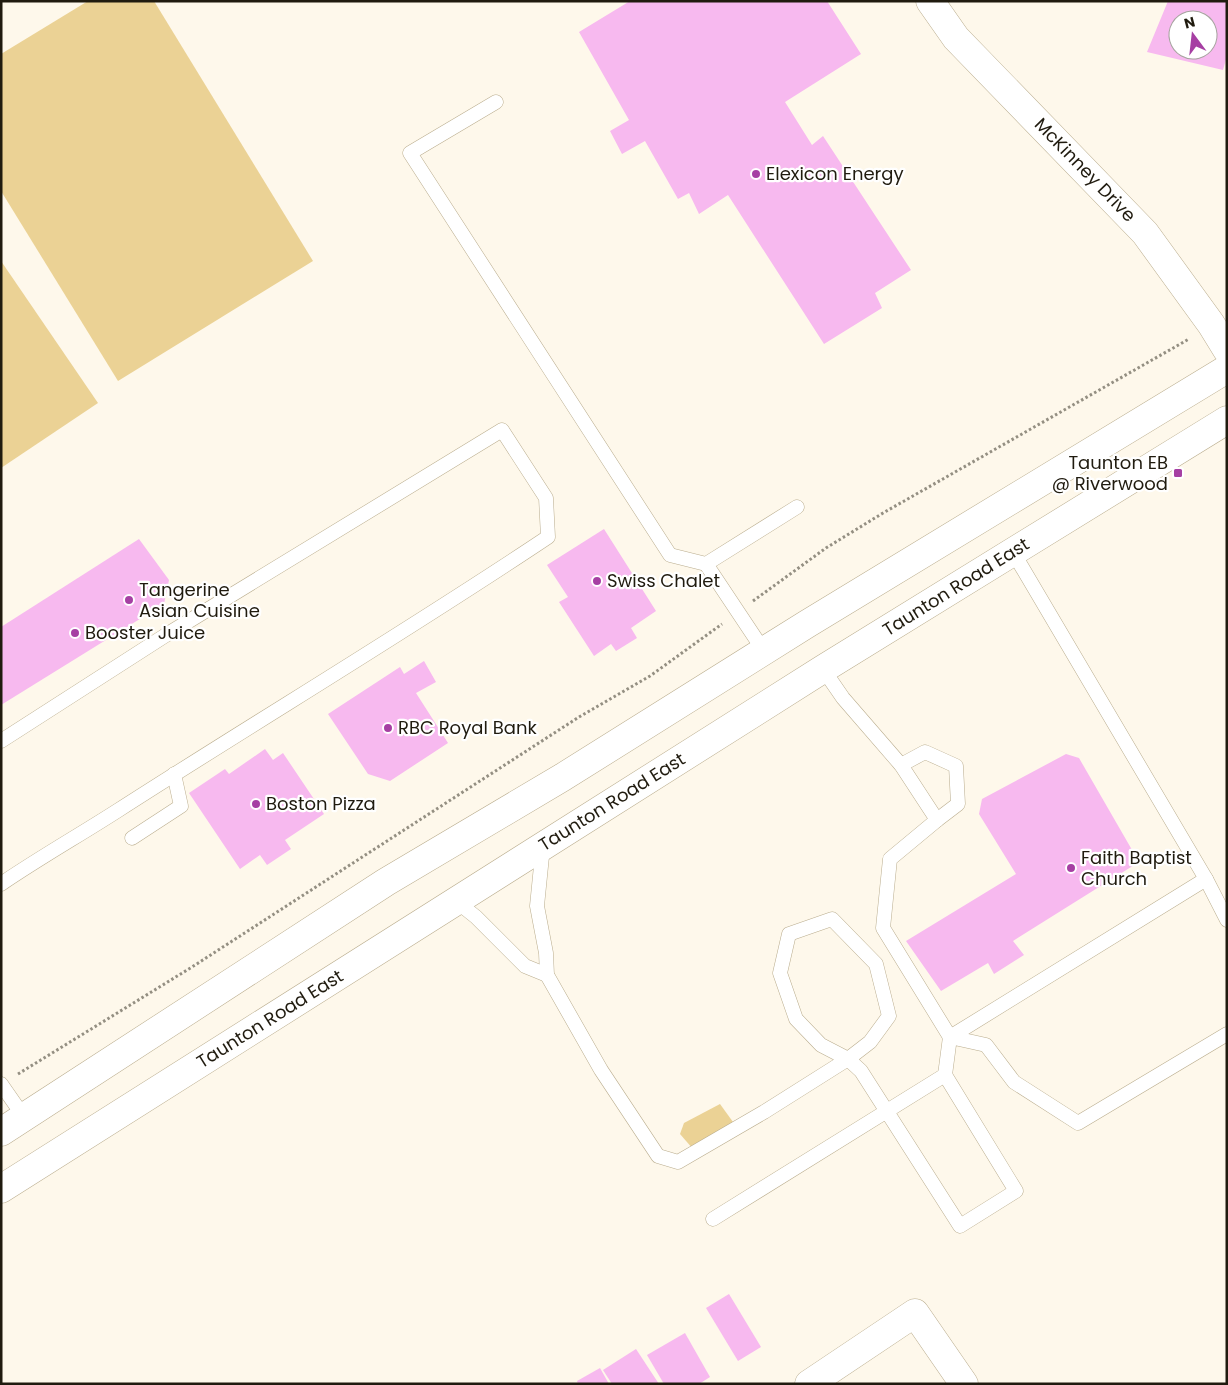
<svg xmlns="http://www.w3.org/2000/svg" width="1228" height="1385" font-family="Poppins,sans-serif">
	<rect width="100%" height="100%" fill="#fef8eb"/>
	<!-- green -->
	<g fill="#ebd295">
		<polygon points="88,1 154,1 313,261 118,381 1,191 1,54"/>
		<polygon points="1,261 98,403 1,468"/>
		<polygon points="720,1104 733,1122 730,1131 693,1149 680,1134 684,1123"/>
	</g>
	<!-- building -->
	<g fill="#f7b9ef" fill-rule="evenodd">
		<polygon points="630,1 827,1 861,54 785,102 812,145 823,136 911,270 875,293 882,308 824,344 728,195 699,214 689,193 678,199 645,141 622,154 610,131 629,120 579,32"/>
		<path d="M1168,1h59v55l-4,14 -76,-18zM1178,20h30v30h-30z"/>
		<polygon points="604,529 656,611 631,628 637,638 616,651 611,644 594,656 559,602 568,597 547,565"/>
		<polygon points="139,539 169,580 164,604 1,705 1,627"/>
		<polygon points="424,661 436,682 416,693 448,743 390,781 368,774 328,714 400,667 404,674"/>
		<polygon points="265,749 273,760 283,753 324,814 285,840 291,849 267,865 260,855 240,869 189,793 225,769 229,774"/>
		<polygon points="1066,754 1079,758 1139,862 1013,941 1024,955 994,974 988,963 941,991 906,941 1016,874 979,814 982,799"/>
		<polygon points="729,1294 761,1347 738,1361 706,1308"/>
		<polygon points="685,1333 710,1377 699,1384 664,1384 647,1355"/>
		<polygon points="636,1349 659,1384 612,1384 603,1370"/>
		<polygon points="600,1368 609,1384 578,1384 577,1381"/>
	</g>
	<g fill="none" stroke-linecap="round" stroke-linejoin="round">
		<!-- service casing -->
		<g stroke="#baad8e" stroke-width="15">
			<g id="service">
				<polyline points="496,102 410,153 670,555 706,564 797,507"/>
				<polyline points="706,564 764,651"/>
				<polyline points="823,669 843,698 901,765 937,820 890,859 883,928 950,1037 1206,879 1013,552"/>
				<path d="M1,741l165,-106 336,-205 44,68 2,39c-142,95 -288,182 -431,274 -39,25 -78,47 -116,73"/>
				<polyline points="901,765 925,752 956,766 958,804 937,820"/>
				<polyline points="132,838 181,806 174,774"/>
				<polyline points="543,846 537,906 546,953 547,975 601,1070 658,1156 678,1162 764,1112 848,1059 870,1042 889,1016 876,964 832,919 789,934 780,973 796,1019 821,1045 848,1059 861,1071 960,1226 1016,1191 945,1075 713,1219"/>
				<polyline points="1206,879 1227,920"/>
				<polyline points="456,901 476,917 525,966 547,975"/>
				<polyline points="945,1075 950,1037 986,1045 1014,1082 1078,1123 1227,1034"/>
				<polyline points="1,1084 24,1117"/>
			</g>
		</g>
		<!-- minor casing -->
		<g stroke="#baad8e" stroke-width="29">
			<g id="minor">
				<polyline points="930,1 956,38 1145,233 1211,324 1227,350"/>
				<polyline points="809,1384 915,1313 964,1384"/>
			</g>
		</g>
		<!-- secondary casing -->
		<g stroke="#baad8e" stroke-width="29">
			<g id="secondary">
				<polyline points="1,1132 386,882 563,777 807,624 1227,369"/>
				<polyline points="1,1189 823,669 1227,420"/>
			</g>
		</g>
		<!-- path -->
		<g stroke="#948f82" stroke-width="3" stroke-dasharray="2.5 2.5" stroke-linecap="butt">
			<polyline points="753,601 826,548 883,513 1189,339"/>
			<polyline points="18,1074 192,967 579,717 650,676 722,624"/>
		</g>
		<!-- service -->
		<use href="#service" stroke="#fff" stroke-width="14"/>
		<!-- minor -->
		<use href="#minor" stroke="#fff" stroke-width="28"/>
		<!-- secondary -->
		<use href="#secondary" stroke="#fff" stroke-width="28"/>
	</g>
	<!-- markers -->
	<g fill="#a63fa3" stroke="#fff" stroke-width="2">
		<circle cx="756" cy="174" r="5"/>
		<rect x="1173" y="468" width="10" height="10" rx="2.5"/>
		<circle cx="597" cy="581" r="5"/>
		<circle cx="129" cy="600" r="5"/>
		<circle cx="75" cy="633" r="5"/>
		<circle cx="388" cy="728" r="5"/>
		<circle cx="256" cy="804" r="5"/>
		<circle cx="1071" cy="868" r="5"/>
	</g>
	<g text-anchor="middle" stroke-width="4.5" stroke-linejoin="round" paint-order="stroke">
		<!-- street labels -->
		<g font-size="18" fill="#201b0f" stroke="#fff">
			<text transform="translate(1085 170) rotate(46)" y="6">McKinney Drive</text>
			<text transform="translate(956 587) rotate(-32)" y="6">Taunton Road East</text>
			<text transform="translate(612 802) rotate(-32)" y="6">Taunton Road East</text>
			<text transform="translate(270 1019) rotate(-32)" y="6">Taunton Road East</text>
		</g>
		<!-- poi labels -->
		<g font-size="18" fill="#201b0f" stroke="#fff" text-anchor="start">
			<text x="766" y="180">Elexicon Energy</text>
			<text x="1168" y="469" text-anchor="end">Taunton EB<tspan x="1168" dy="21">@ Riverwood</tspan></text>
			<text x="607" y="587">Swiss Chalet</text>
			<text x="139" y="596">Tangerine<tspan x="139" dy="21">Asian Cuisine</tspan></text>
			<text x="85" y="639">Booster Juice</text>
			<text x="398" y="734">RBC Royal Bank</text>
			<text x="266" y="810">Boston Pizza</text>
			<text x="1081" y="864">Faith Baptist<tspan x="1081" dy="21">Church</tspan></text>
		</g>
	</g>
	<!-- border -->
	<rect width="1228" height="1385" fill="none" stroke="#201b0f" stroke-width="5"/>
	<!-- north arrow -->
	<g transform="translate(1193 35) rotate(345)"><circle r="24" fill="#ffffff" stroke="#a6a49f"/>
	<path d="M0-4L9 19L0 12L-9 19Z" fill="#a63fa3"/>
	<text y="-8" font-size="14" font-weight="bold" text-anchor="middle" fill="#201b0f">N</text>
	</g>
</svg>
